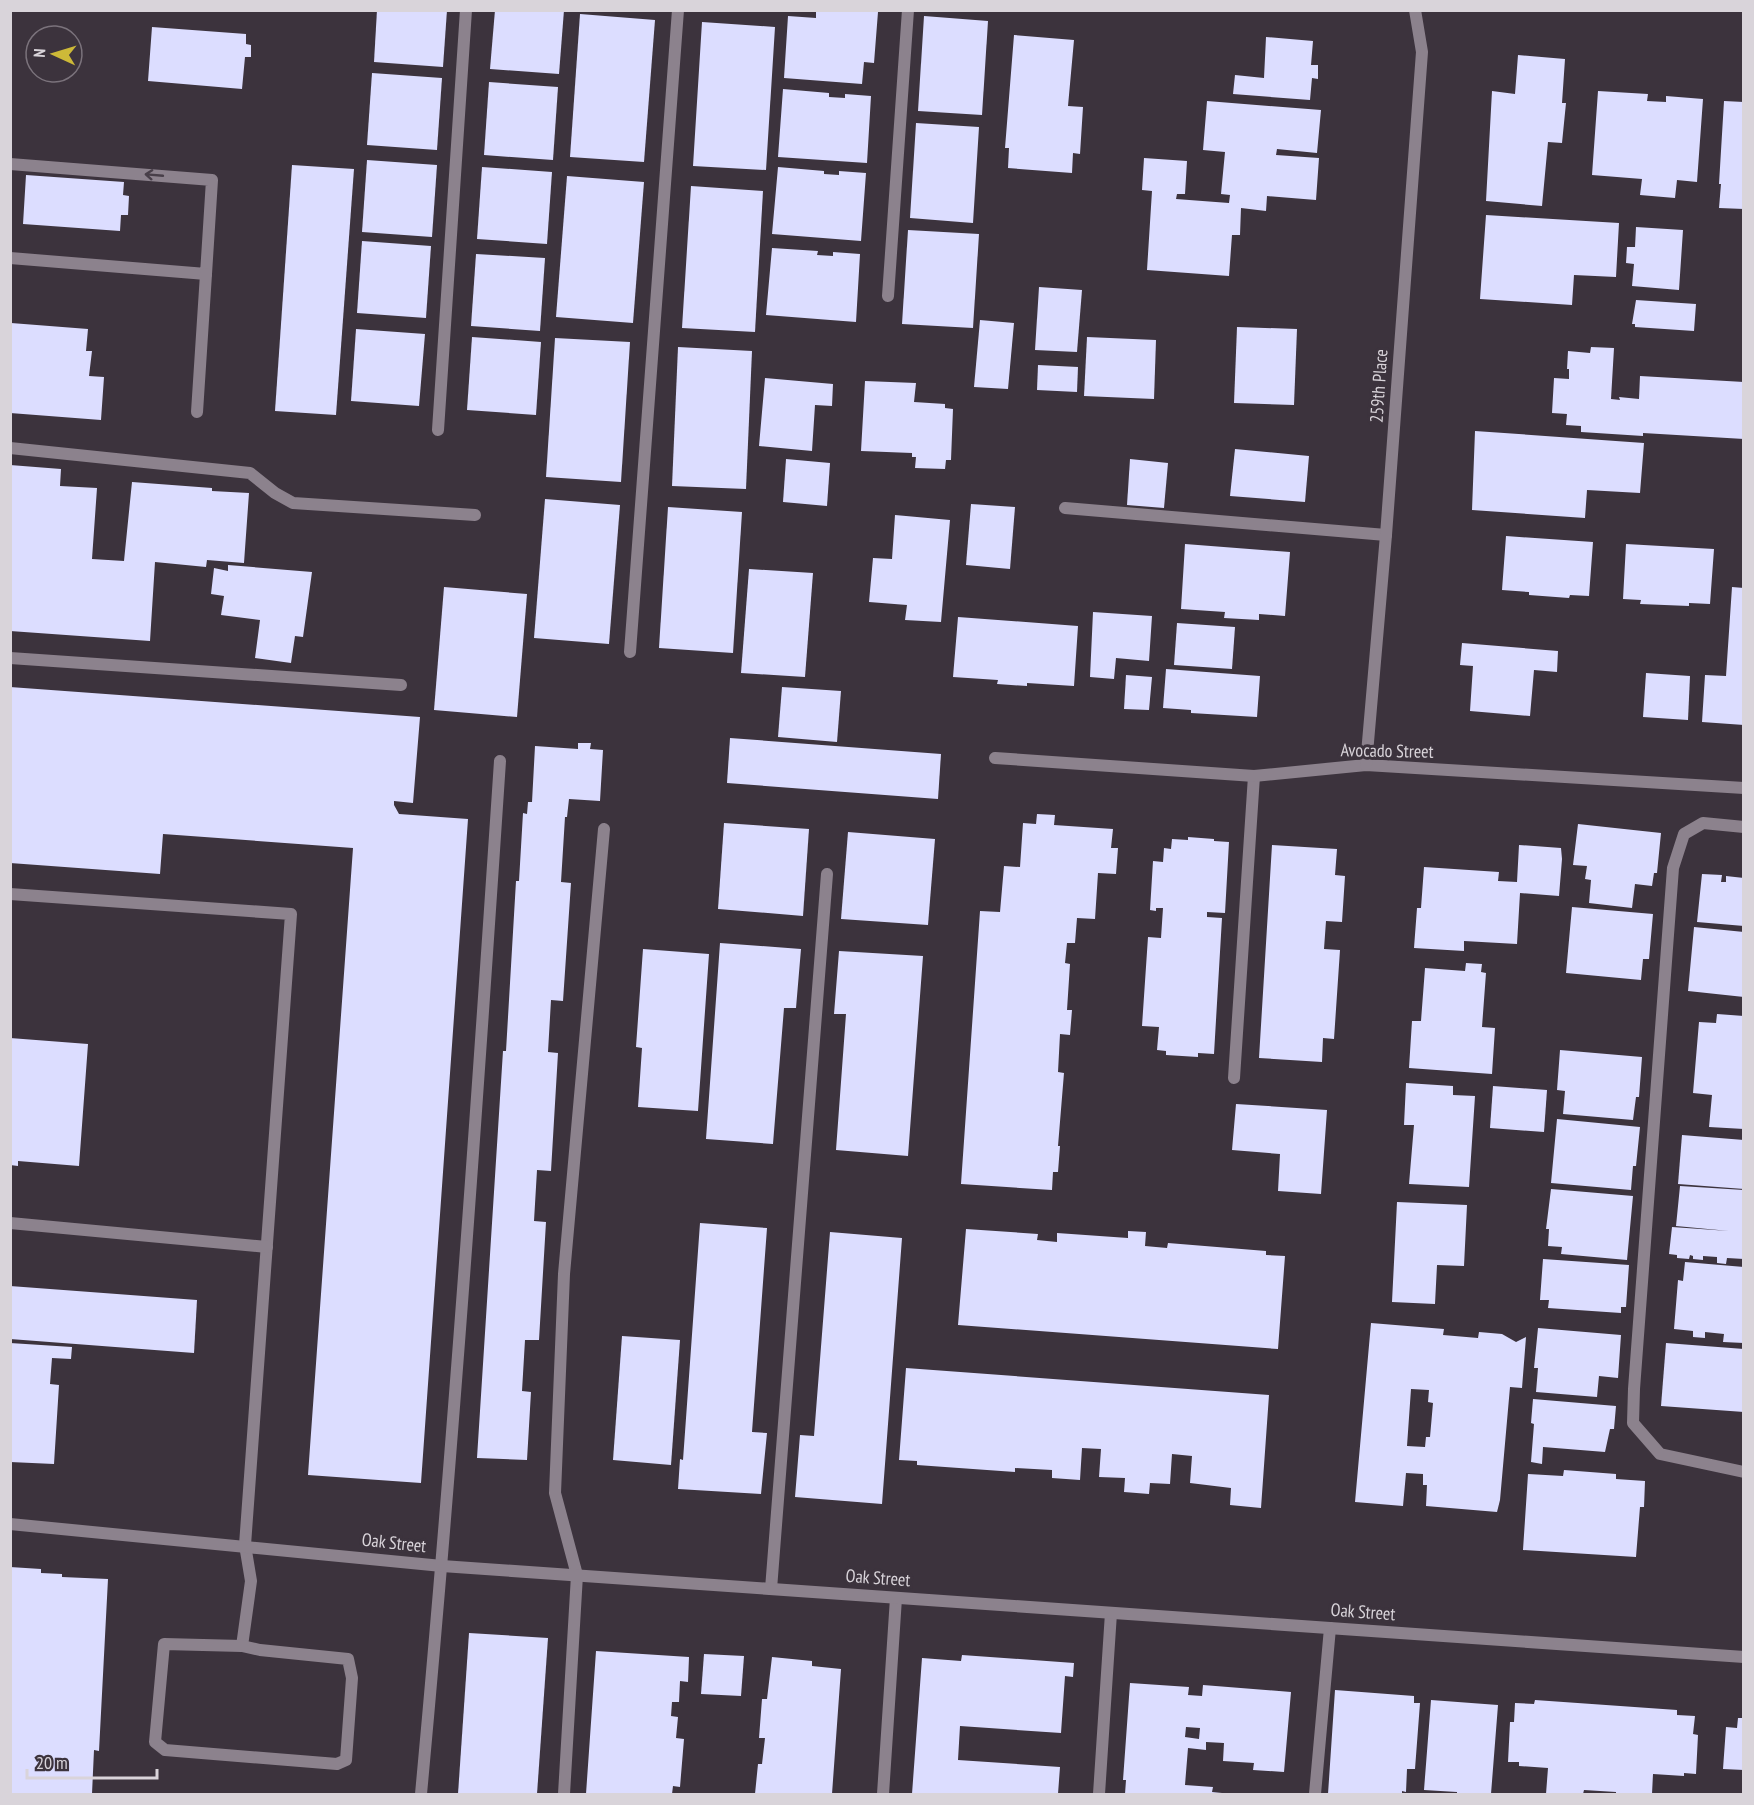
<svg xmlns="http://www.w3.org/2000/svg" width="1754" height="1805" font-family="'PT Sans Narrow',sans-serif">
	<rect width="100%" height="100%" fill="#3c333d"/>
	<!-- building -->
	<g fill="#dcddff" fill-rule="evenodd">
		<polygon points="377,10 447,10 443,67 374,62"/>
		<polygon points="495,10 564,10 559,74 490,69"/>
		<polygon points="816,10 878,12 874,63 864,62 862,84 784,78 788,16 816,18"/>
		<polygon points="580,14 655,20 644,162 570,157"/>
		<polygon points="924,16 988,21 982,115 918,111"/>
		<polygon points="702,22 775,27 766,170 693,166"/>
		<polygon points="152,27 246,34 246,44 251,45 251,57 245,57 242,89 148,81"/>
		<polygon points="1014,35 1074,40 1068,106 1083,107 1080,154 1073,153 1072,173 1008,168 1009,148 1005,148"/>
		<polygon points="1266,37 1313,41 1311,65 1318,65 1318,79 1312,78 1310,100 1233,94 1235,75 1264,78"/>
		<polygon points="1518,55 1565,59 1562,103 1566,103 1562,143 1548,142 1542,206 1486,201 1492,91 1515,94"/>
		<polygon points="372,73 442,78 437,150 367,145"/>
		<polygon points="489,82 558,87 553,160 484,155"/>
		<polygon points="783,89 829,93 829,97 845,98 845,94 871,96 867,163 778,157"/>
		<polygon points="1598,91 1648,94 1647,101 1666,102 1666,96 1703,99 1697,182 1677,180 1675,198 1640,195 1642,179 1592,175"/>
		<polygon points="1207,101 1321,110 1317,153 1277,149 1276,155 1319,158 1316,200 1267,196 1266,211 1241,208 1240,235 1232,235 1229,276 1147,270 1152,191 1142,190 1144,158 1187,161 1185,194 1177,194 1176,199 1229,203 1230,195 1221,194 1225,152 1203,150"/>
		<polygon points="1724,101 1744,102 1744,209 1719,208 1721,184 1719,184"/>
		<polygon points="916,123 979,127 973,223 910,218"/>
		<polygon points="367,160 437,165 432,237 362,232"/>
		<polygon points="292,165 354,169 336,415 275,411"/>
		<polygon points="482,167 552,172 547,244 477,239"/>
		<polygon points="778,167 824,171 824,174 839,175 839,171 866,173 861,241 772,234"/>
		<polygon points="26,175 124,182 123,195 129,196 128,215 121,215 120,231 23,224"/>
		<polygon points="567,176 644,182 633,323 556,317"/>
		<polygon points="691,186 763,191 755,332 682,328"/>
		<polygon points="1486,215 1619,223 1616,277 1574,275 1572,305 1480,299"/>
		<polygon points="1636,227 1683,230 1679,290 1632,286 1634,264 1626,263 1627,247 1635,247"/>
		<polygon points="908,230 979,234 973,328 902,324"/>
		<polygon points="362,241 431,246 426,318 357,313"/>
		<polygon points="772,248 818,251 817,255 833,256 833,252 860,254 856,322 766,315"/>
		<polygon points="476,254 545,258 540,331 471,326"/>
		<polygon points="1039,287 1082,290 1077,352 1035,350"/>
		<polygon points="1636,300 1696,304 1694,331 1635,327 1635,324 1632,324"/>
		<polygon points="980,320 1014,323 1008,389 974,387"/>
		<polygon points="11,323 88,329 86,351 92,351 89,376 104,377 101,420 10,413"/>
		<polygon points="1237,327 1297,329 1294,405 1234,403"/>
		<polygon points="356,329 425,334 419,406 351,401"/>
		<polygon points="472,337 541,342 536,415 467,410"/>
		<polygon points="1087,337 1156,340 1154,399 1084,396"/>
		<polygon points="555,338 630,342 621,482 546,477"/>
		<polygon points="678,347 752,351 746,489 672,486"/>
		<polygon points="1591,347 1614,348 1611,399 1620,400 1619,397 1639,399 1640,376 1744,382 1744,439 1643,433 1643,436 1581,432 1581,426 1566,425 1567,414 1552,413 1554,378 1569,379 1569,369 1567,369 1568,351 1590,353"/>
		<polygon points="1038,365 1078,367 1077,392 1037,390"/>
		<polygon points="765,378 833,384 832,406 815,405 812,451 759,446"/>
		<polygon points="865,381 916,383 914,402 945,404 945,408 953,409 951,460 946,460 945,469 915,468 916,457 912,457 912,453 861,451"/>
		<polygon points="1475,431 1644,443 1640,493 1587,490 1585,518 1472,510"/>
		<polygon points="1235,449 1309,456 1305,502 1230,496"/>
		<polygon points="786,459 830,463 827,506 783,502"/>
		<polygon points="1130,459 1168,463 1164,508 1127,505"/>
		<polygon points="10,465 61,469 60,486 97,488 92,559 124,561 132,482 212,488 212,491 249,493 244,563 207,560 206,567 155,562 150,641 10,631"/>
		<polygon points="545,499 620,505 609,644 534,638"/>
		<polygon points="971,504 1015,507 1010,569 966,565"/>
		<polygon points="668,507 742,512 733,653 659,648"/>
		<polygon points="895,515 950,520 941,622 905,620 907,605 869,602 873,558 892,559"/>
		<polygon points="1506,536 1593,542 1589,596 1570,595 1569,598 1529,595 1529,592 1502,590"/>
		<polygon points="1185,544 1290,552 1285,616 1259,614 1259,620 1224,618 1225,612 1181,609"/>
		<polygon points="1626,544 1714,549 1710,604 1689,603 1689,606 1640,604 1641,600 1623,599"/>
		<polygon points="228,565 312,572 303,637 295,636 291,663 255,658 260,620 221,615 224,596 211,594 214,568 228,571"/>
		<polygon points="749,569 813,573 805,677 741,673"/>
		<polygon points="444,587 527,594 517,717 434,710"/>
		<polygon points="1732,587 1744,588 1744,725 1702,722 1705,675 1726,676"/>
		<polygon points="1093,612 1152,616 1149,661 1116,658 1114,679 1090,677"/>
		<polygon points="958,617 1078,626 1074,686 1027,683 1027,686 997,684 998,680 953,677"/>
		<polygon points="1177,623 1235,627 1232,669 1174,665"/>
		<polygon points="1462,643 1558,651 1557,672 1534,670 1530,716 1470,711 1473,666 1460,665"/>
		<polygon points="1166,669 1260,676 1257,717 1191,713 1191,710 1163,708"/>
		<polygon points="1646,673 1690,676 1688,720 1643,717"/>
		<polygon points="1126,675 1152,677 1149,710 1124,709"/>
		<polygon points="10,687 420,717 413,803 394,801 394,805 399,814 468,819 421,1483 308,1475 353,848 163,834 160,874 10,863"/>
		<polygon points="782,687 841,691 837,742 778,737"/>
		<polygon points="730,738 941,754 938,799 727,783"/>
		<polygon points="578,743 591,743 590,749 603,750 600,801 569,799 567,817 565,817 561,882 571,883 563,1001 551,1000 548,1052 558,1053 551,1171 537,1170 534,1221 546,1222 539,1340 525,1340 522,1391 531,1392 527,1460 477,1458 503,1051 506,1051 516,881 519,881 523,813 527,814 528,802 532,802 535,746 578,749"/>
		<polygon points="1037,814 1055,815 1054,825 1113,829 1111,848 1118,848 1116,874 1098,873 1095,919 1077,918 1075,943 1067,943 1065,963 1070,964 1067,1010 1072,1010 1070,1035 1060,1034 1058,1072 1064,1073 1058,1146 1060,1146 1058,1172 1053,1172 1052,1190 961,1184 980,911 1000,912 1004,866 1020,867 1023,823 1036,824"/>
		<polygon points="724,823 809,829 803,916 718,909"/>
		<polygon points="1578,824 1661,833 1657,873 1654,873 1652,886 1635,884 1632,908 1589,903 1591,880 1585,879 1587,866 1573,865"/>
		<polygon points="848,832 935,839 928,925 841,919"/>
		<polygon points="1188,837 1214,839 1214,841 1229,842 1225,913 1207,912 1207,917 1222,918 1214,1054 1198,1053 1198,1057 1166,1055 1166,1051 1157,1050 1159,1027 1142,1026 1148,937 1161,938 1163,908 1156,908 1156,911 1150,910 1153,861 1163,862 1164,848 1171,849 1172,839 1188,840"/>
		<polygon points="1272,845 1337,849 1335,875 1345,876 1342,922 1326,921 1324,949 1340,950 1334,1039 1323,1038 1322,1062 1259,1058"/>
		<polygon points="1519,845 1561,848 1562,859 1559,896 1520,893 1517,944 1464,941 1464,951 1414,948 1417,908 1421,908 1424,867 1499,872 1498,881 1517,882"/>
		<polygon points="1702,874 1722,875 1721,882 1726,882 1726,876 1744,878 1744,926 1697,922"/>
		<polygon points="1572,907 1653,914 1649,959 1643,959 1641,980 1566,973"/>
		<polygon points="1694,927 1744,932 1744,997 1688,991"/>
		<polygon points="720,943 801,949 796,1008 784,1008 773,1144 706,1139"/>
		<polygon points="643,949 709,954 698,1111 638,1107 642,1048 636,1047"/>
		<polygon points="839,951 923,956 908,1156 836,1150 846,1014 834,1014"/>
		<polygon points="1466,963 1482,964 1481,972 1486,973 1482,1027 1495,1028 1492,1074 1409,1068 1412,1021 1421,1021 1425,968 1465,971"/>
		<polygon points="1717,1014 1744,1016 1744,1129 1709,1127 1712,1095 1693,1093 1699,1022 1716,1023"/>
		<polygon points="10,1038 88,1044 79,1166 18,1161 18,1166 10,1165"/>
		<polygon points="1560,1050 1642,1057 1639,1097 1636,1097 1633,1120 1563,1114 1565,1091 1557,1090"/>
		<polygon points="1406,1083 1453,1086 1453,1095 1475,1096 1469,1187 1409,1184 1414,1125 1404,1125"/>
		<polygon points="1493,1086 1547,1090 1544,1132 1490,1128"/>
		<polygon points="1236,1104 1327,1110 1321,1194 1278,1191 1280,1154 1232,1150"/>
		<polygon points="1557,1119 1640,1127 1636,1166 1633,1166 1631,1190 1551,1183"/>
		<polygon points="1682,1135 1744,1140 1744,1189 1678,1184"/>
		<polygon points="1680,1186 1744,1190 1744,1259 1727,1258 1726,1264 1717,1263 1717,1257 1703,1256 1703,1260 1693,1259 1693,1256 1690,1255 1689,1259 1677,1258 1677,1255 1669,1254 1672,1227 1729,1231 1676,1226"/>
		<polygon points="1551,1189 1633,1196 1627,1260 1561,1254 1562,1247 1548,1246 1549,1229 1546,1229"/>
		<polygon points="1397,1202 1467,1205 1464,1266 1437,1265 1435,1304 1392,1302"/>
		<polygon points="700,1223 767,1228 752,1432 767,1433 761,1494 678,1489 680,1459 683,1460"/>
		<polygon points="966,1229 1038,1234 1037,1240 1057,1242 1057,1233 1128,1238 1128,1231 1146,1232 1145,1246 1167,1248 1168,1243 1266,1251 1266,1255 1285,1256 1278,1349 958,1325"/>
		<polygon points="830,1232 902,1238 882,1504 795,1497 800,1435 814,1436"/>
		<polygon points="1543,1259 1629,1265 1626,1307 1621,1307 1621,1313 1548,1308 1549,1300 1540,1300"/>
		<polygon points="1685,1262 1744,1267 1744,1343 1723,1342 1724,1334 1705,1332 1705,1338 1693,1337 1693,1331 1674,1329 1678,1280 1683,1281"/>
		<polygon points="10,1286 197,1300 194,1353 10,1339"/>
		<path d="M1371,1323l73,6 -1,6 35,3 1,-6 23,2 14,8 10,-5 -4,51 -12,-1 -10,113 -3,12 -71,-6 1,-21h-4v-11l-17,-1 -3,33 -48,-4zM1411,1389l18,1 -1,12 5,1 -3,34h-4l-1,10 -18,-1z"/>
		<polygon points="1538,1328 1621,1335 1618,1378 1599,1376 1597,1397 1536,1392 1538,1368 1534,1368"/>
		<polygon points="622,1336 680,1340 671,1465 613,1460"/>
		<polygon points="10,1343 72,1347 71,1359 52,1358 50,1384 59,1385 54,1464 10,1462"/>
		<polygon points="1666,1343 1744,1349 1744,1412 1661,1406"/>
		<polygon points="906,1368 1269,1395 1261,1508 1230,1505 1231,1488 1190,1483 1192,1456 1172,1454 1170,1484 1150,1483 1149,1494 1124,1492 1125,1478 1099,1477 1101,1449 1082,1448 1080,1480 1052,1478 1052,1470 1015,1468 1015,1472 917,1465 917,1461 899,1460"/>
		<polygon points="1533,1399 1616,1406 1614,1429 1610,1429 1605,1452 1543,1447 1542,1464 1531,1462 1534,1424 1531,1423"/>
		<polygon points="1564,1470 1616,1474 1616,1479 1645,1481 1644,1507 1640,1507 1636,1557 1523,1550 1528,1474 1563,1476"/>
		<polygon points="10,1567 41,1569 41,1573 62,1574 62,1577 108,1579 99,1751 94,1750 92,1794 10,1794"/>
		<polygon points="469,1633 548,1638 537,1794 458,1794"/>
		<polygon points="596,1651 689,1657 688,1682 680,1681 679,1702 672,1702 671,1716 678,1717 676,1738 684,1739 680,1787 673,1786 672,1794 586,1794"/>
		<polygon points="704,1654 744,1656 741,1696 701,1694"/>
		<polygon points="962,1655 1074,1663 1073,1677 1065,1676 1061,1733 960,1726 958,1760 1060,1767 1058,1794 912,1794 922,1658 961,1661"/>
		<polygon points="772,1657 812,1661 812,1666 841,1669 832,1794 755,1794 758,1764 762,1764 765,1738 759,1738 762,1699 767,1699"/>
		<path d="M1130,1683l59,4 -1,8 14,1 1,-11 88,7 -7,80 -31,-2 1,-7 -31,-2 1,-18 -18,-1v8l-18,-2 -3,37 28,2 -1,5 10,1v1h-97l1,-14h-3zM1186,1727l14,1 -1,11 -14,-2z"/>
		<polygon points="1335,1690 1414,1696 1414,1703 1420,1703 1415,1769 1407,1769 1406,1792 1402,1791 1402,1794 1328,1794"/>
		<polygon points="1431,1700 1498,1705 1491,1794 1457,1794 1457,1792 1424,1790"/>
		<polygon points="1535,1700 1677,1710 1677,1715 1695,1716 1693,1734 1698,1735 1696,1774 1684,1773 1684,1776 1653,1774 1652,1794 1616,1794 1616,1792 1584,1790 1583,1794 1546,1794 1548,1768 1519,1766 1519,1762 1508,1762 1510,1722 1514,1722 1515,1703 1534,1704"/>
		<polygon points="1738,1718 1744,1718 1744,1770 1723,1769 1726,1727 1737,1728"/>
	</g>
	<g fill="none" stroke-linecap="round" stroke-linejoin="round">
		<!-- service -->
		<g stroke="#8c828d" stroke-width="12">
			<polyline points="10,164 212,180 206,274 10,258"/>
			<polyline points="888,296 908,10"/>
			<polyline points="197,412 206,274"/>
			<polyline points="438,430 466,10"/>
			<polyline points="10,448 250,473 275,493 293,503 475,515"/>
			<polyline points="1065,508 1386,535"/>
			<polyline points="630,652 678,10"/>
			<polyline points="10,658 401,685"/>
			<polyline points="1744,827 1703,823 1684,834 1673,868 1634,1389 1633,1423 1660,1454 1744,1472"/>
			<polyline points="10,894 291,914 245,1545 251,1581 242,1646"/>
			<polyline points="1234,1078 1254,776"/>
			<polyline points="10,1223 267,1247"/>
			<polyline points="771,1589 827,874"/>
			<polygon points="164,1644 242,1646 260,1650 348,1659 352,1678 346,1760 337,1764 165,1750 155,1742"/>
			<path d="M421,1794c32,-344 56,-688 79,-1033"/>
			<polyline points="564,1794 577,1575 555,1493 564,1274 604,829"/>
			<polyline points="883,1794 896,1598"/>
			<polyline points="1099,1794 1111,1613"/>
			<polyline points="1315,1794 1330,1628"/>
		</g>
		<!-- minor -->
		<g stroke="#8c828d" stroke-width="12">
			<polyline points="995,758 1254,776 1366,765 1744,788"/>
			<polyline points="1366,765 1386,535 1422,52 1415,10"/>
		</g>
		<!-- tertiary -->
		<polyline stroke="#8c828d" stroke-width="12" points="10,1524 442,1566 1744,1657"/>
	</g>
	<!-- one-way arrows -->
	<defs><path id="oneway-shaft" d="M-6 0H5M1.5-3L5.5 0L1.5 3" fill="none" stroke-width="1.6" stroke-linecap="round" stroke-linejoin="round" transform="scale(1.5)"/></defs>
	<use stroke="#483f49" href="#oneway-shaft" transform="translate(154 175) rotate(-175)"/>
	<g text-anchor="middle" stroke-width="6" stroke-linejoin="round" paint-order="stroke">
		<!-- street labels -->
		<g font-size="18" fill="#d9d4da" stroke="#3c333d">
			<text transform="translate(1379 386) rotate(-86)" y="6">259th Place</text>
			<text transform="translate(1387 751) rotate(1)" y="6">Avocado Street</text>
			<text transform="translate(394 1543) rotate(6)" y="6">Oak Street</text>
			<text transform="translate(878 1578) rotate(4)" y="6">Oak Street</text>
			<text transform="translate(1363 1612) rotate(4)" y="6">Oak Street</text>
		</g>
	</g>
	<!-- border -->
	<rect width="1754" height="1805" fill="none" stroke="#d9d4da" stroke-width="24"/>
	<!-- north arrow -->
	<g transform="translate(54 54) rotate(274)"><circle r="28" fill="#3c333d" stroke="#7b737c" stroke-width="1.5"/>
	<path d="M0-4.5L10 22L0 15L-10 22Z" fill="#cdb938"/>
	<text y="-9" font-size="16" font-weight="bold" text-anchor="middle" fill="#d9d4da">N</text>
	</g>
	<!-- scale -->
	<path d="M27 1769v9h130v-9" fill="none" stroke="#d9d4da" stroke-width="3"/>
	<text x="36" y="1769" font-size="18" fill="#d9d4da" stroke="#3c333d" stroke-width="4.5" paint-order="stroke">20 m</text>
</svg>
